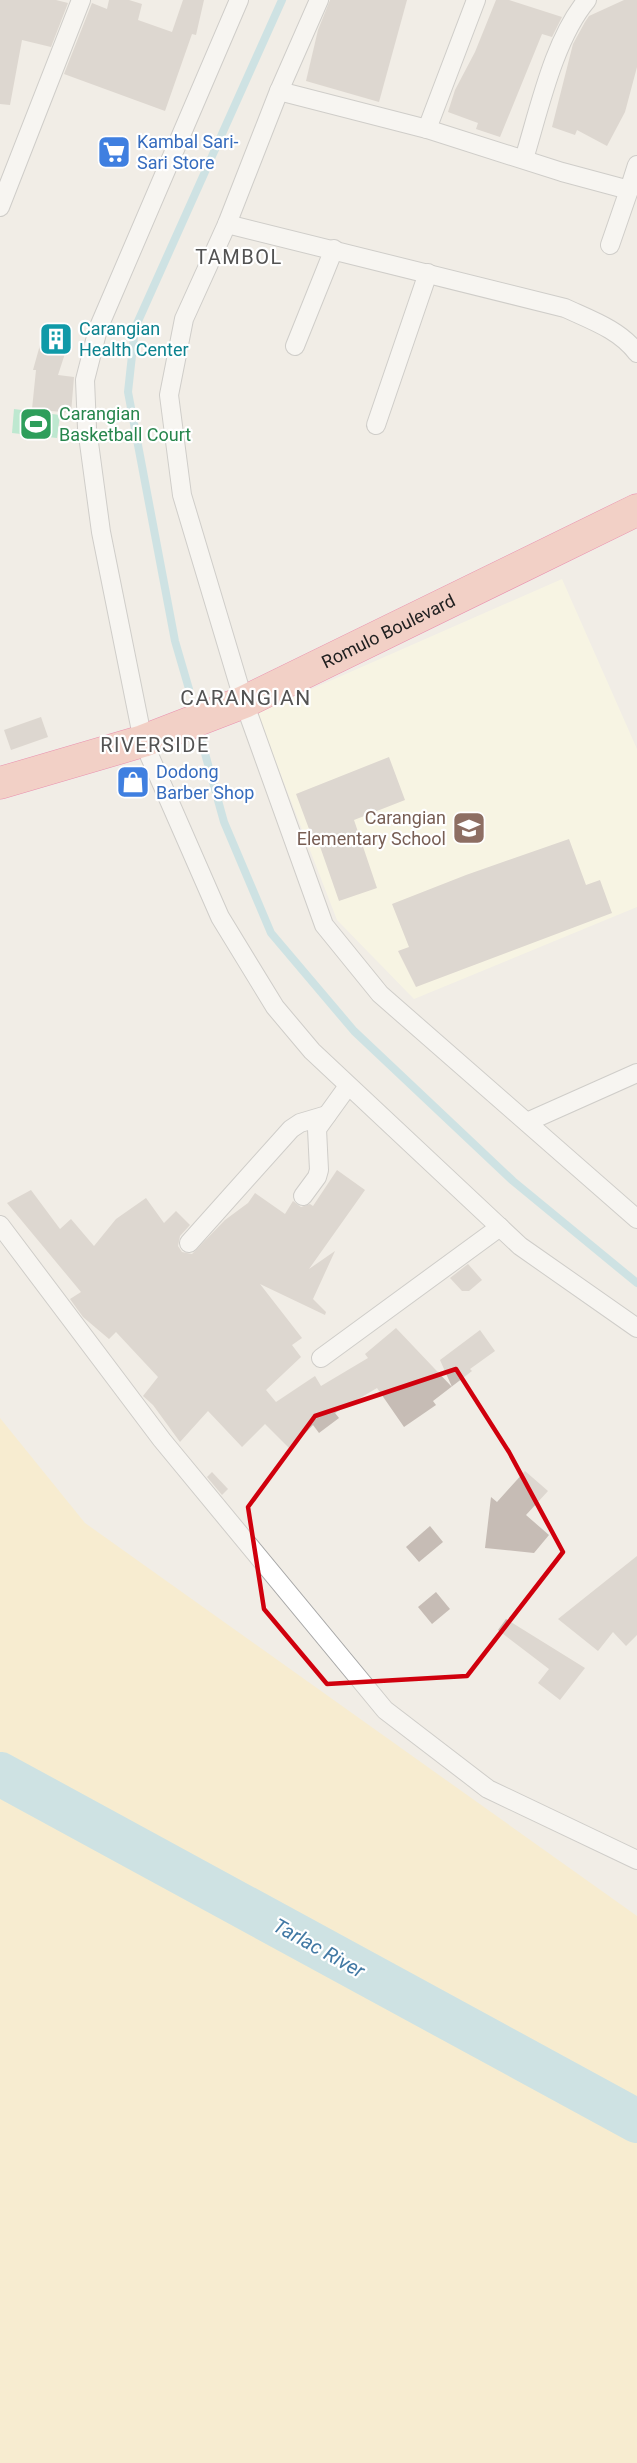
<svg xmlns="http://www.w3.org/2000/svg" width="637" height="2463" font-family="Roboto,sans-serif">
	<rect width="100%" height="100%" fill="#f1ede6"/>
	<!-- education -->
	<polygon fill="#fffde1" points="562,579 637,749 637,907 414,999 337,920 257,713"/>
	<!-- sand -->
	<polygon fill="#ffecb6" points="0,1418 85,1523 637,1916 637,2463 0,2463"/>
	<!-- pitch -->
	<polygon fill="#82e2b7" points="14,409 60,415 57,438 12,433"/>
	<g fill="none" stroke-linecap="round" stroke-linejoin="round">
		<!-- stream -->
		<g stroke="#a5d6e0" stroke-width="8">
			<polyline points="189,689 175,641 128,392 135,328 282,0"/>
			<polyline points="201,739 224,822 271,933 354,1031 513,1181 637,1283"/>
		</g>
		<!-- river -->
		<polyline stroke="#a5d6e0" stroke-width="44" points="0,1774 637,2121"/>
	</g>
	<!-- building -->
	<g fill="#c6bcb5">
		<polygon points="0,0 56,0 68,3 51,47 22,40 10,105 0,104"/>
		<polygon points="109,0 129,0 142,4 138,20 172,32 183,0 204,0 196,35 192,34 165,111 64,74 92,3 107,9"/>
		<polygon points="330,0 407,0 379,102 306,81 318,30"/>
		<polygon points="496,0 509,0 562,17 552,37 542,34 500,137 476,129 478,123 448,112 455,90 475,52"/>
		<polygon points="624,0 637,0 637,67 625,112 607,146 577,130 575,135 552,127 573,44 585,22 589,16"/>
		<polygon points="45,327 71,335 58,375 74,377 71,413 32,409 36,370 33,370"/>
		<polygon points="41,717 48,737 11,750 4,730"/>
		<polygon points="389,757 405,800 354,820 377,888 339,901 316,835 312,837 296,794"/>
		<polygon points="569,839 586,885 600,880 612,913 416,987 398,951 409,947 392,904 466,875"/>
		<polygon points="337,1170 365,1190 309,1269 335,1251 313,1299 326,1312 325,1315 260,1284 302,1338 292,1345 301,1357 266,1390 276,1402 315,1376 321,1386 368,1358 365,1354 396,1328 452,1387 440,1360 480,1330 495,1351 470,1369 472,1371 433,1401 436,1405 404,1427 377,1388 335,1413 339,1418 319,1433 313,1425 290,1449 265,1424 242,1447 208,1411 180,1442 153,1405 143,1396 158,1377 116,1332 109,1339 83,1317 70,1299 81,1292 7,1203 31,1190 60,1229 71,1219 94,1246 116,1219 146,1198 164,1223 176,1211 190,1225 180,1236 178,1246 182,1252 192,1254 225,1220 248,1203 255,1193 285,1214 293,1201 301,1207 310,1204 313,1206"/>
		<polygon points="468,1264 482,1280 469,1291 462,1291 450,1278"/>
		<polygon points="525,1471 548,1491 526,1515 549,1535 534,1553 485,1548 491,1497 497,1502"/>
		<polygon points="212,1472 228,1489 222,1495 207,1477"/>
		<polygon points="430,1526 443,1542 419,1562 406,1547"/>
		<polygon points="637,1556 637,1635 626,1646 613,1632 598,1651 558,1619"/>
		<polygon points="436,1592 450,1609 432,1624 418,1607"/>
		<polygon points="506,1619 585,1668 560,1700 538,1683 549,1669 498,1630"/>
	</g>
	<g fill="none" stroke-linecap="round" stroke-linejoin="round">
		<!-- minor casing -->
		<g stroke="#a7a7a7" stroke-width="20">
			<g id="minor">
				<polyline points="239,0 98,329 85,380 87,428 101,532 143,741 220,917 275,1007 312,1051 520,1246 637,1328"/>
				<polyline points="319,0 279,91 227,224 184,319 169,395 182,495 244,702 324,925 380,994 637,1219"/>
				<polyline points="279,91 427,129 562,172 629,190 637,165"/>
				<polyline points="427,129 476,0"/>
				<path d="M524,159c15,-49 30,-120 63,-159"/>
				<polyline points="0,207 81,0"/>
				<path d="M227,224l338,84c26,12 55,22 72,45"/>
				<polyline points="610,245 629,190"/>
				<polyline points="295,346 334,249"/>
				<polyline points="376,425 428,273"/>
				<polyline points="527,1122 637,1073"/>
				<polyline points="303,1196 317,1177 319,1170 317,1129 348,1086"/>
				<polyline points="0,1225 162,1440 385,1710 488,1789 637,1860"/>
				<polyline points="189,1243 291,1129 300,1123 327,1115"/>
				<polyline points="321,1358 500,1227"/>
			</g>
		</g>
		<!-- trunk casing -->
		<g stroke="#e1216f" stroke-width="33">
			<g id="trunk">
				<path id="s1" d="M0,783l143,-42 101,-39 393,-192"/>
			</g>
		</g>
		<!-- minor -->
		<use href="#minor" stroke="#fff" stroke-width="18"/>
		<!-- trunk -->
		<use href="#trunk" stroke="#f4aea0" stroke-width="32"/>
	</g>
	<!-- marked area -->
	<path d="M0 0H637V2463H0ZM456,1369l53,83 54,100 -96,124 -140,8 -63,-75 -16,-102 67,-91z" fill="#f1ede6" fill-opacity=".55" fill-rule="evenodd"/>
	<path fill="none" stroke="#d0000d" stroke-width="4.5" stroke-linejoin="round" d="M456,1369l53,83 54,100 -96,124 -140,8 -63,-75 -16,-102 67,-91z"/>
	<!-- icons -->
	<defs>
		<g id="supermarket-square" transform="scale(1.725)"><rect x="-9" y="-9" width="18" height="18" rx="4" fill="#3f7fe0" stroke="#fff"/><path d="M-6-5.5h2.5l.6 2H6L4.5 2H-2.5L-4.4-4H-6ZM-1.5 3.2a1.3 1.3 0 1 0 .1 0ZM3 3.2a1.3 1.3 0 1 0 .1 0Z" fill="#fff"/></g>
		<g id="building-square" transform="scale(1.725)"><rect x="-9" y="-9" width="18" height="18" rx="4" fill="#0f9aa8" stroke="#fff"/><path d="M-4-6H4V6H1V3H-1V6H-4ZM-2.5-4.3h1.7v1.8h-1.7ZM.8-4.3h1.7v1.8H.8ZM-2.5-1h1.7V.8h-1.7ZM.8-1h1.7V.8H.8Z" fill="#fff"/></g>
		<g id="stadium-square" transform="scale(1.725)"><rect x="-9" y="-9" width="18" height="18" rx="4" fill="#2e9e5b" stroke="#fff"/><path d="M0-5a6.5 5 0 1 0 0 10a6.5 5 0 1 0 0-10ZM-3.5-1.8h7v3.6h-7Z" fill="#fff"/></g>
		<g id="shop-square" transform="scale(1.725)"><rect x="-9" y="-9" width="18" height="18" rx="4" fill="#3f7fe0" stroke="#fff"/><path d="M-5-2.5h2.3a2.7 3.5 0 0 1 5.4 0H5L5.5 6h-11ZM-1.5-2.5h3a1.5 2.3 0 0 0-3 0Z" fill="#fff"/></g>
		<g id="school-square" transform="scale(1.725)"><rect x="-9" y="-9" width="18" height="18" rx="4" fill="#8d6e63" stroke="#fff"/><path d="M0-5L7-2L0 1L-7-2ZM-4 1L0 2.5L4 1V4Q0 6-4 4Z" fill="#fff"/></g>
	</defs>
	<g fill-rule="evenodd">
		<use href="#supermarket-square" x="114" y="152"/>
		<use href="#building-square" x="56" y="339"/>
		<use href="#stadium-square" x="36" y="424"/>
		<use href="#shop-square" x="133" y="782"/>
		<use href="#school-square" x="469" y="828"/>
	</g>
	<g text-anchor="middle" stroke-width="4.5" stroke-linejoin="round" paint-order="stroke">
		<!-- shop labels -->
		<g font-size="18" fill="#366cbe" stroke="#fff" text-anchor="start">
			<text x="137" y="148">Kambal Sari-<tspan x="137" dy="21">Sari Store</tspan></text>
			<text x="156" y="778">Dodong<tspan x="156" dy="21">Barber Shop</tspan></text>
		</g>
		<!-- culture labels -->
		<g font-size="18" fill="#0d838f" stroke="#fff" text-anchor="start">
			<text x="79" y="335">Carangian<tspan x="79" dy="21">Health Center</tspan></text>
		</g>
		<!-- leisure labels -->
		<g font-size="18" fill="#27864d" stroke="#fff" text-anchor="start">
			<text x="59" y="420">Carangian<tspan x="59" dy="21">Basketball Court</tspan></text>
		</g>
		<!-- street labels -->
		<g font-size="18" fill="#202020" stroke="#fff">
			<text dy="6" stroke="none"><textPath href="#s1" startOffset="418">Romulo Boulevard</textPath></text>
		</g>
		<!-- education labels -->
		<g font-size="18" fill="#785e54" stroke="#fff" text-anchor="end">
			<text x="446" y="824">Carangian<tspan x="446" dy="21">Elementary School</tspan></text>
		</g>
		<!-- neighbourhood labels -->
		<g font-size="20" letter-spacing="1.5" fill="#535353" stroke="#fff">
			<text x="239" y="264">TAMBOL</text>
			<text x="155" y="752">RIVERSIDE</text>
		</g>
		<!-- water labels -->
		<g font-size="20" font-style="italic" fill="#4279a4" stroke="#fff">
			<text transform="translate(319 1948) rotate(29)" y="7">Tarlac River</text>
		</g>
		<!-- quarter labels -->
		<g font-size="21" letter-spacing="1.5" fill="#535353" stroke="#fff">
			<text x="246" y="705">CARANGIAN</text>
		</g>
	</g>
</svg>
